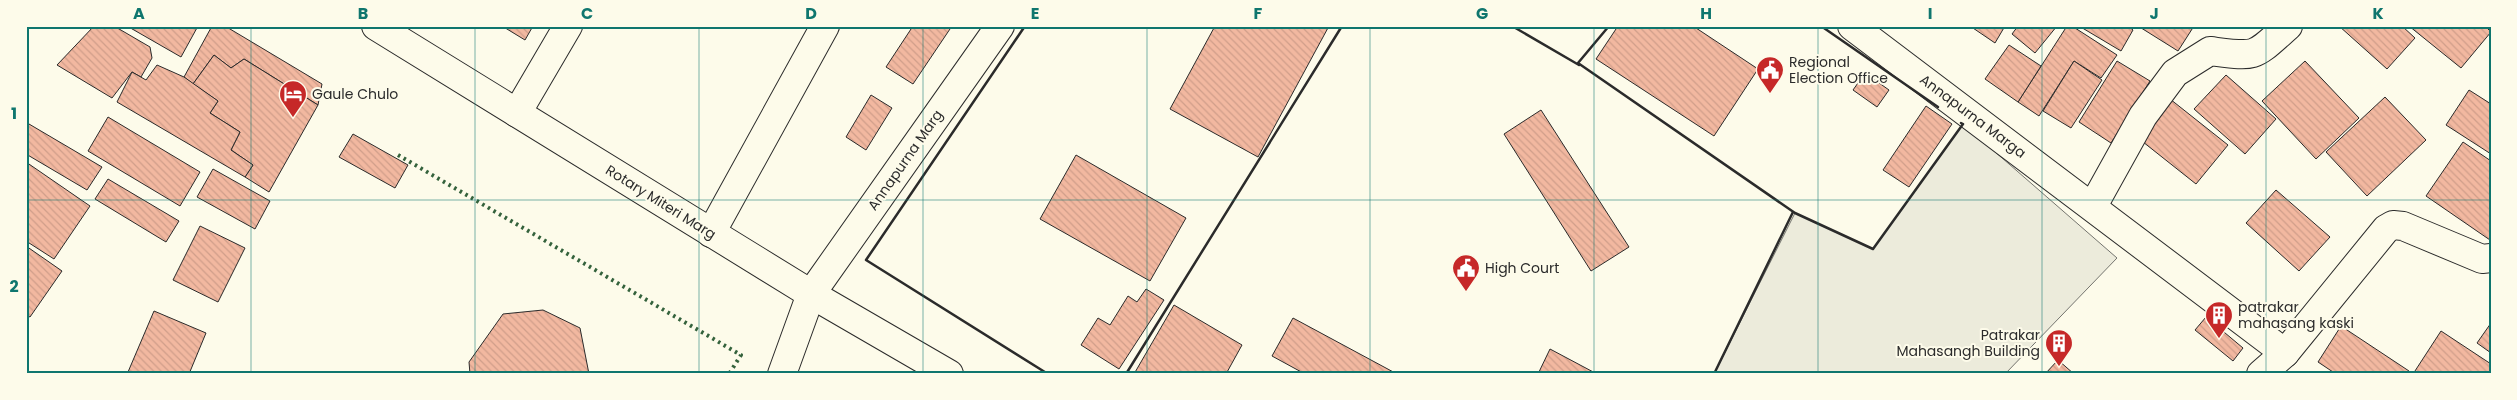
<svg xmlns="http://www.w3.org/2000/svg" width="2517" height="400" font-family="Poppins,sans-serif">
	<defs>
		<pattern id="building-back-hatch" width="6" height="6" patternUnits="userSpaceOnUse" patternTransform="scale(1.25)"><rect width="6" height="6" fill="#f2b8a0"/><path d="M-1 5l2 2M0 0l6 6M5-1l2 2" fill="none" stroke="#d09e8a"/></pattern>
	</defs>
	<rect width="100%" height="100%" fill="#fdfbea"/>
	<!-- green -->
	<polygon fill="#ecebdb" stroke="#74746e" points="1963,124 2117,258 2005,374 1719,374 1715,372 1795,213 1873,249"/>
	<!-- building -->
	<g fill="url(#building-back-hatch)" stroke="#2b2b2b">
		<polygon points="94,26 114,26 150,47 152,58 141,77 132,72 112,98 57,65"/>
		<polygon points="127,26 198,26 181,57"/>
		<polygon points="212,26 225,26 322,84 318,105 244,59 231,68 214,55 193,84 184,77"/>
		<polygon points="502,26 533,26 525,40"/>
		<polygon points="913,26 952,26 913,84 886,67"/>
		<polygon points="1215,26 1329,26 1258,157 1170,109"/>
		<polygon points="1618,26 1693,26 1758,69 1714,136 1596,59"/>
		<polygon points="1970,26 2005,26 1995,43"/>
		<polygon points="2018,26 2057,26 2035,53 2012,34"/>
		<polygon points="2067,26 2072,26 2117,55 2101,78 2074,61 2039,116 2018,102"/>
		<polygon points="2079,26 2128,26 2133,30 2121,51"/>
		<polygon points="2138,26 2194,26 2178,51"/>
		<polygon points="2339,26 2402,26 2415,38 2387,69"/>
		<polygon points="2409,26 2485,26 2491,32 2461,68"/>
		<polygon points="2009,45 2041,66 2018,102 1985,79"/>
		<polygon points="214,55 231,68 244,59 318,105 269,192 245,177 253,165 231,150 240,132 210,113 218,101 193,84"/>
		<polygon points="2074,61 2102,80 2071,128 2043,111"/>
		<polygon points="2117,61 2150,81 2111,143 2079,122"/>
		<polygon points="2305,61 2359,118 2316,159 2262,101"/>
		<polygon points="157,65 184,77 218,101 210,113 240,132 231,150 253,165 245,177 117,102 132,72 146,80"/>
		<polygon points="1865,73 1889,90 1877,107 1853,90"/>
		<polygon points="2226,75 2276,119 2245,154 2194,109"/>
		<polygon points="2469,90 2491,104 2491,154 2446,125"/>
		<polygon points="871,95 892,108 866,150 846,137"/>
		<polygon points="2385,97 2426,140 2367,196 2326,152"/>
		<polygon points="2170,99 2228,145 2196,184 2138,138"/>
		<polygon points="1926,106 1952,124 1909,187 1883,170"/>
		<polygon points="1541,110 1629,247 1591,271 1504,134"/>
		<polygon points="108,117 200,172 180,206 88,151"/>
		<polygon points="29,124 102,167 87,190 26,154 26,129"/>
		<polygon points="353,134 408,165 395,188 339,157"/>
		<polygon points="2463,142 2491,161 2490,240 2426,196"/>
		<polygon points="1076,155 1186,218 1150,281 1040,219"/>
		<polygon points="26,162 90,206 54,259 26,241"/>
		<polygon points="213,169 270,201 255,229 197,197"/>
		<polygon points="108,179 179,221 166,242 95,199"/>
		<polygon points="2276,190 2330,237 2299,271 2246,223"/>
		<polygon points="200,226 245,248 218,302 173,280"/>
		<polygon points="26,246 62,271 30,317 26,315"/>
		<polygon points="1146,289 1164,300 1119,369 1081,345 1098,318 1110,325 1128,296 1137,302"/>
		<polygon points="1174,305 1242,345 1226,374 1134,374"/>
		<polygon points="543,310 580,328 589,374 470,374 469,362 503,314"/>
		<polygon points="154,311 206,333 189,374 133,374 128,372"/>
		<polygon points="2206,317 2243,348 2233,361 2195,330"/>
		<polygon points="1293,318 1397,374 1305,374 1272,356"/>
		<polygon points="2491,323 2491,353 2477,343"/>
		<polygon points="2341,326 2409,371 2407,374 2336,374 2318,362"/>
		<polygon points="2441,331 2491,364 2491,374 2413,374"/>
		<polygon points="1550,349 1597,374 1538,374"/>
		<polygon points="2058,360 2074,374 2045,374"/>
	</g>
	<g fill="none" stroke-linecap="round" stroke-linejoin="round">
		<!-- street casing -->
		<g stroke="#2b2b2b" stroke-width="30">
			<g id="street">
				<polyline points="1852,26 2285,353 2261,374"/>
				<polyline points="517,113 568,26"/>
				<path d="M2093,206l50,-90 32,-43 35,-22c48,6 42,7 78,-25"/>
				<polyline points="711,233 825,26"/>
				<polyline points="2285,353 2386,229 2393,225 2403,226 2482,259 2491,258"/>
				<polyline points="782,374 811,294 1000,26"/>
			</g>
		</g>
		<!-- primary casing -->
		<g stroke="#2b2b2b" stroke-width="30">
			<polyline id="primary" points="376,26 811,294 949,374"/>
		</g>
		<!-- street -->
		<use href="#street" stroke="#fdfbea" stroke-width="28"/>
		<!-- primary -->
		<use href="#primary" stroke="#fdfbea" stroke-width="28"/>
		<!-- hedge -->
		<polyline stroke="#34623c" stroke-width="4" stroke-dasharray="2.5 4" stroke-linecap="butt" points="398,155 741,355 729,374"/>
		<!-- wall -->
		<g stroke="#2b2b2b" stroke-width="2.5">
			<polyline points="1025,26 866,260 1048,374"/>
			<polyline points="1512,26 1579,65"/>
			<polyline points="1609,26 1578,63 1795,213 1873,249 1963,124 1961,123"/>
			<polyline points="1821,26 1938,107"/>
			<polyline points="1126,374 1342,26"/>
			<polyline points="1714,374 1793,212"/>
		</g>
	</g>
	<!-- grid -->
	<path fill="none" stroke="#0f766e" stroke-width="1" stroke-opacity="0.55" d="M251,26v348M475,26v348M699,26v348M923,26v348M1147,26v348M1370,26v348M1594,26v348M1818,26v348M2042,26v348M2266,26v348M26,200h2465"/>
	<!-- icons -->
	<defs>
		<g id="civic-pin" transform="scale(1.4375)"><path d="M0 17L-7.5 6A9.5 9.5 0 1 1 7.5 6Z" fill="#c62828" stroke="#fdfbea"/><path d="M-.6-6.5H3V-4.5H.6V-3L4-1V1h2V6H-6V1h2V-1L-.6-3ZM-1.2 2.5V6h2.4V2.5Z" fill="#fff"/></g>
		<g id="hotel-pin" transform="scale(1.4375)"><path d="M0 17L-7.5 6A9.5 9.5 0 1 1 7.5 6Z" fill="#c62828" stroke="#fdfbea"/><path d="M-6-4.5h1.5V1H6V5H4.5V3h-9V5H-6ZM-4 0a1.8 1.8 0 1 1 3.6 0ZM.5 0V-2.5h3Q6-2.5 6 0Z" fill="#fff"/></g>
		<g id="building-pin" transform="scale(1.4375)"><path d="M0 17L-7.5 6A9.5 9.5 0 1 1 7.5 6Z" fill="#c62828" stroke="#fdfbea"/><path d="M-4-6H4V6H1V3H-1V6H-4ZM-2.5-4.3h1.7v1.8h-1.7ZM.8-4.3h1.7v1.8H.8ZM-2.5-1h1.7V.8h-1.7ZM.8-1h1.7V.8H.8Z" fill="#fff"/></g>
	</defs>
	<g fill-rule="evenodd">
		<use href="#civic-pin" x="1770" y="70"/>
		<use href="#hotel-pin" x="293" y="94"/>
		<use href="#civic-pin" x="1466" y="268"/>
		<use href="#building-pin" x="2219" y="315"/>
		<use href="#building-pin" x="2059" y="343"/>
	</g>
	<g text-anchor="middle" stroke-width="4" stroke-linejoin="round" paint-order="stroke">
		<!-- poi labels -->
		<g font-size="14" fill="#2b2b2b" stroke="#fdfbea" text-anchor="start">
			<text x="1789" y="67">Regional<tspan x="1789" dy="16">Election Office</tspan></text>
			<text x="312" y="99">Gaule Chulo</text>
			<text x="1485" y="273">High Court</text>
			<text x="2238" y="312">patrakar<tspan x="2238" dy="16">mahasang kaski</tspan></text>
			<text x="2040" y="340" text-anchor="end">Patrakar<tspan x="2040" dy="16">Mahasangh Building</tspan></text>
		</g>
		<!-- street labels -->
		<g font-size="14" fill="#2b2b2b" stroke="#fdfbea">
			<text transform="translate(1973 116) rotate(37)" y="5">Annapurna Marga</text>
			<text transform="translate(905 160) rotate(-55)" y="5">Annapurna Marg</text>
			<text transform="translate(661 202) rotate(32)" y="5">Rotary Miteri Marg</text>
		</g>
	</g>
	<!-- border -->
	<rect width="2517" height="400" fill="none" stroke="#fdfbea" stroke-width="55"/>
	<rect x="28" y="28" width="2462" height="344" fill="none" stroke="#0f766e" stroke-width="2"/>
	<g font-size="16" text-anchor="middle" font-weight="bold" fill="#0f766e">
		<text x="139" y="19">A</text>
		<text x="363" y="19">B</text>
		<text x="587" y="19">C</text>
		<text x="811" y="19">D</text>
		<text x="1035" y="19">E</text>
		<text x="1258" y="19">F</text>
		<text x="1482" y="19">G</text>
		<text x="1706" y="19">H</text>
		<text x="1930" y="19">I</text>
		<text x="2154" y="19">J</text>
		<text x="2378" y="19">K</text>
		<text x="14" y="119">1</text>
		<text x="14" y="292">2</text>
	</g>
</svg>
